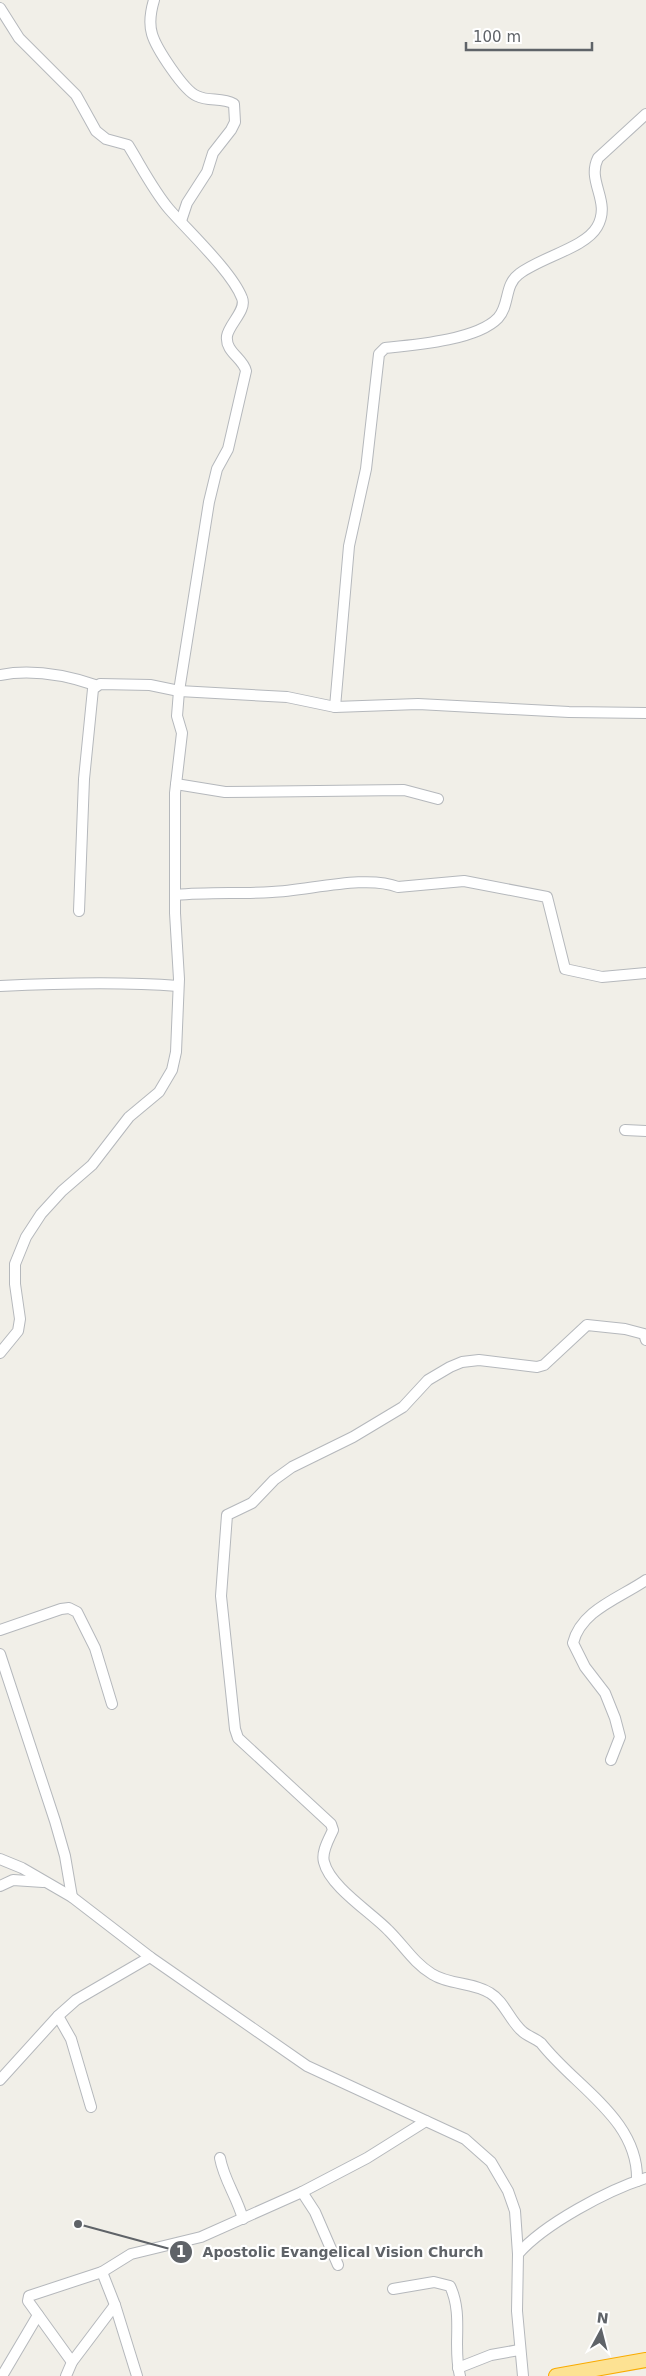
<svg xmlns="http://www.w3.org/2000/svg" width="646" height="2376" font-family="'DejaVu Sans',sans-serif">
	<rect width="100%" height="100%" fill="#f1efe8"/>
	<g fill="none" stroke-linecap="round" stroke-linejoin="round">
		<!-- minor casing -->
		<g stroke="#b5b8bc" stroke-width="12">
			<g id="minor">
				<path d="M154,0c-3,10 -5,24 -2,34 4,14 32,57 45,62 12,6 25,1 37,8l1,18 -4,8 -18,23 -6,19 -20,31 -6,18"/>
				<path d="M0,8l19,30 57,57 20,36 10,8 22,6c13,21 25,45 41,64 20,23 63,63 73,89 5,12 -13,26 -15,38 -2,16 16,22 19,35l-18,78 -11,20 -8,33 -30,189 -2,25 5,17 -7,60v120l4,66 -3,73 -4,18 -13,22 -30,25 -37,48 -30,26 -21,23 -15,23 -11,27v20l5,35 -2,12 -18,22"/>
				<path d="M0,675c32,-6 65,0 95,10"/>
				<path d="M335,707l14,-161 17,-77 13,-115 6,-6c30,-3 92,-8 113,-30 12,-13 6,-33 21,-44 22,-17 66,-26 78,-47 15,-26 -11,-45 1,-69l48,-44"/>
				<polyline points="176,784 225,792 404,790 438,799"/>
				<path d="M176,895c32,-3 64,-1 96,-3 35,-1 94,-18 126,-5l66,-6 83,16 18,72 37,8 44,-4"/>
				<polyline points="79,911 84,779 93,689 100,684 150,685 179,691 287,697 335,707 418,704 569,712 646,713"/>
				<path d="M0,986c59,-3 119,-5 178,0"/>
				<polyline points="625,1130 646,1131"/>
				<polyline points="0,1630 61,1609 69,1608 77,1612 95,1648 112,1704"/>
				<polyline points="0,1654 55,1821 65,1856 72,1897"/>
				<path d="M611,1760l9,-23 -5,-19 -10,-25 -20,-26 -12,-24c8,-33 47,-45 73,-63"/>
				<polyline points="0,1859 22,1868 72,1897 150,1957 307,2066 465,2139 491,2162 508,2191 515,2211 518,2254 517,2311 523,2376"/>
				<polyline points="0,1886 13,1880 43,1882"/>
				<polyline points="58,2016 71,2039 91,2107"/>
				<polyline points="0,2080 58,2016 76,2000 150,1957"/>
				<path d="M220,2158c4,22 17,39 23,61"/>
				<path d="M637,2181c2,-62 -62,-94 -96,-138 -6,-5 -14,-7 -19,-12 -12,-10 -18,-30 -32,-38 -17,-11 -41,-8 -58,-19 -18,-11 -28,-28 -43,-43 -17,-18 -59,-44 -65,-69 -3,-10 5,-23 9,-32l-2,-6 -93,-86 -3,-9 -14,-133 6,-81 25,-12 22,-23 18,-13 61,-30 50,-30 25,-27 22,-13 12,-5 17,-2 58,7 7,-2 43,-40 38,4 19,5 2,6"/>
				<polyline points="302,2192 315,2212 338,2265"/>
				<path d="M518,2254c26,-30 90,-64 128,-76"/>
				<polyline points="102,2272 115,2305 137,2376"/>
				<path d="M393,2289l41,-7 16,4c14,30 2,60 10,90"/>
				<polyline points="72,2362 28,2301 29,2296 102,2272 131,2254 201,2237 302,2192 367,2158 426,2121"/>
				<polyline points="458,2368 491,2355 519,2350"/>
				<polyline points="2,2376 38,2315"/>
				<polyline points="66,2376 72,2362 115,2305"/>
			</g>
		</g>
		<!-- highway casing -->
		<g stroke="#f9ab00" stroke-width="16">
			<polyline id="highway" points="556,2376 646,2360"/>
		</g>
		<!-- minor -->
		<use href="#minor" stroke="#fff" stroke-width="10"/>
		<!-- highway -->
		<use href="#highway" stroke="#fde293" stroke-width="14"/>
	</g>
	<!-- callouts -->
	<path fill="none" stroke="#5f6368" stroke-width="2" d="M78 2224L181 2252"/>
	<g fill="#5f6368" stroke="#fff" stroke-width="2">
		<circle cx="78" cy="2224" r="5"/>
		<circle cx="181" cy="2252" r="12"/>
	</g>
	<g font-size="15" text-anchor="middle" font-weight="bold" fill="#fff">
		<text x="181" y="2257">1</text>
	</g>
	<g font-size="14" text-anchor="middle" font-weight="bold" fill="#5f6368" stroke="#fff" stroke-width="4.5" stroke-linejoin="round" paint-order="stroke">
		<text x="343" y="2257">Apostolic Evangelical Vision Church</text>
	</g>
	<!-- north arrow -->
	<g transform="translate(601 2331) rotate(7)" stroke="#ffffff" stroke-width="4" paint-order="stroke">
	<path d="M0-4L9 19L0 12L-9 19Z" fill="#5f6368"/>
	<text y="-8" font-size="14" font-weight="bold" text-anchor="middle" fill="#5f6368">N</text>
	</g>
	<!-- scale -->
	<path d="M466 42v8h126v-8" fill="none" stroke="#5f6368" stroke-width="2.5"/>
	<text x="473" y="42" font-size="15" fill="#5f6368" stroke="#ffffff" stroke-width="4" paint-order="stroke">100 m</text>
</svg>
